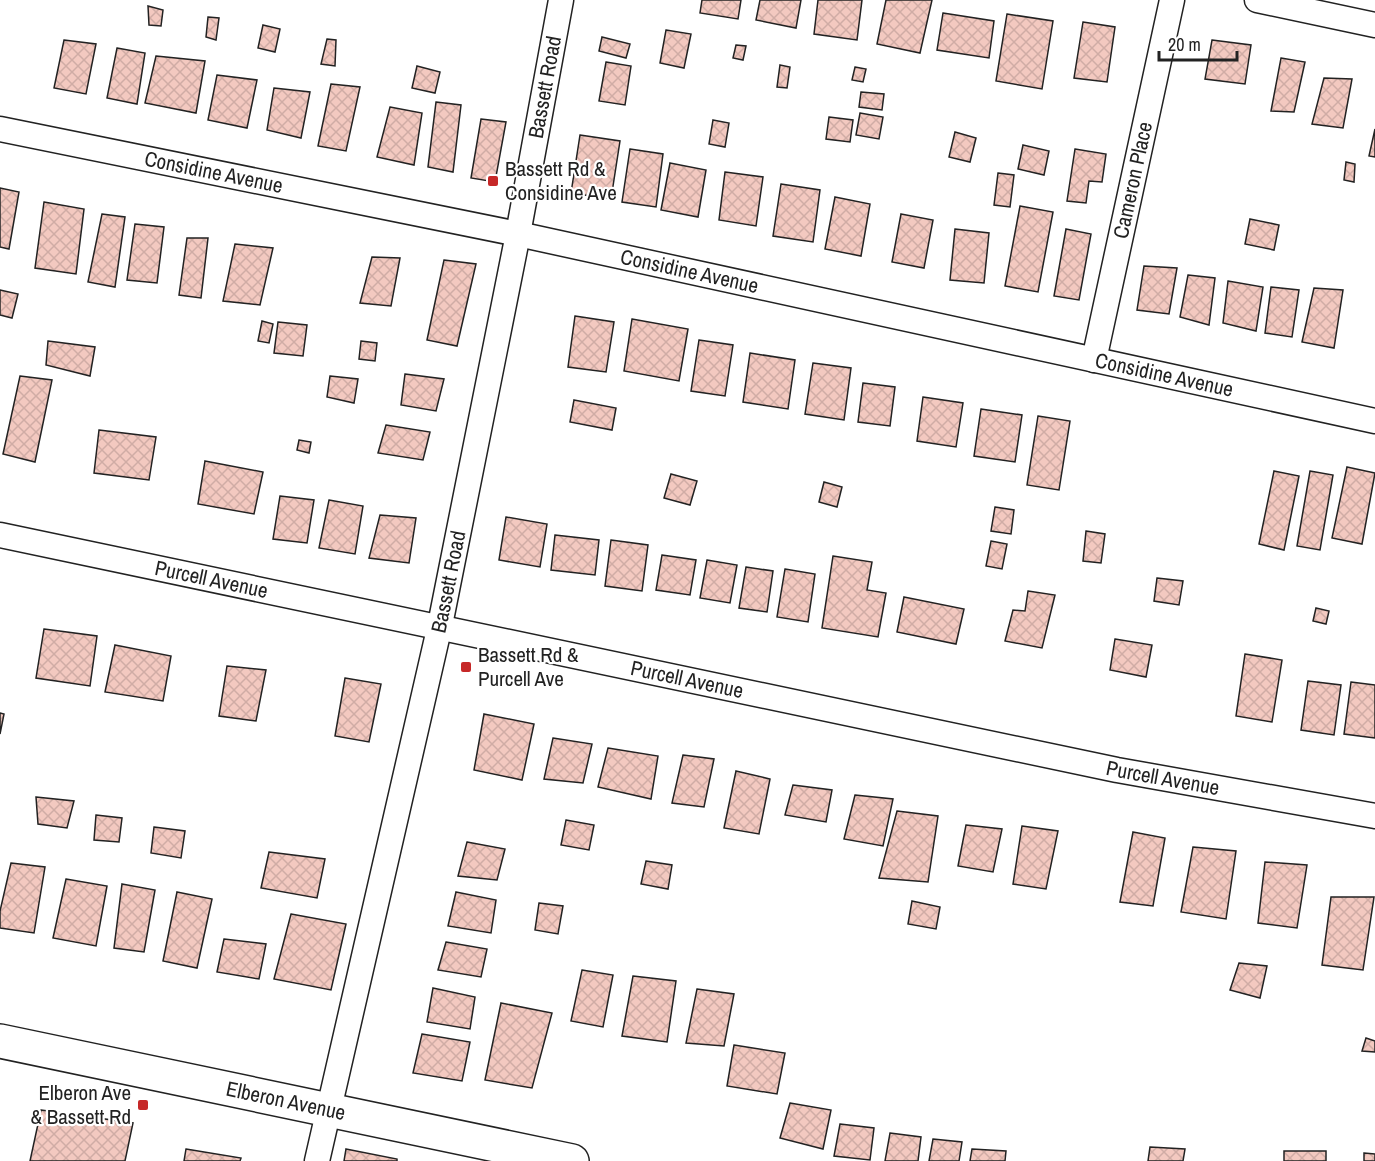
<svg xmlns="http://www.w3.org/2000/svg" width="1375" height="1161" font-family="'Archivo Narrow',sans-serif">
	<defs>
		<pattern id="building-cross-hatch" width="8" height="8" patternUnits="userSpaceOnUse" patternTransform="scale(1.5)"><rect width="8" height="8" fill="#f3c9c0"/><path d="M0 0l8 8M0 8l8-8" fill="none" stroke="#d0aca5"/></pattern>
	</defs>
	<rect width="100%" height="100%" fill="#fff"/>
	<!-- building -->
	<g fill="url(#building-cross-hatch)" stroke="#222" stroke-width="1.5">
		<polygon points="702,0 741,0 738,19 700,13"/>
		<polygon points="760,0 801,0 796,28 756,20"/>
		<polygon points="818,0 862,0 857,40 814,34"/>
		<polygon points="886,0 932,0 920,53 877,44"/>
		<polygon points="148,6 163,10 161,26 149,25"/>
		<polygon points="943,13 994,21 989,58 937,50"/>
		<polygon points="1007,14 1053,21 1042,89 996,81"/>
		<polygon points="208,17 219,18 216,40 206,37"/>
		<polygon points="1083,22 1115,27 1107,82 1074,78"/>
		<polygon points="263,25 280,29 275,52 258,48"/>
		<polygon points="666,30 691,34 684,68 660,63"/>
		<polygon points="602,37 630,44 626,58 599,51"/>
		<polygon points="327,39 336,40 335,66 321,64"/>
		<polygon points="64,40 96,44 86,94 54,88"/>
		<polygon points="1212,40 1251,45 1245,84 1205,79"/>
		<polygon points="736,45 746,46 743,60 733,58"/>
		<polygon points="117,48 145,53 137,104 107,98"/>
		<polygon points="156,56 205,61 196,113 145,103"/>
		<polygon points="1281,58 1305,62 1294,112 1271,111"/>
		<polygon points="606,62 631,66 625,105 599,101"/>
		<polygon points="780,65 790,67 787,88 777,87"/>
		<polygon points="417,66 440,72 435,93 412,88"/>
		<polygon points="855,67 866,69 863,82 852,80"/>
		<polygon points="217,75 257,80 247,128 208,120"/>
		<polygon points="1324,78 1352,79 1343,128 1312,124"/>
		<polygon points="331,84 360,87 346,151 318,146"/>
		<polygon points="274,88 310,92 301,138 267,130"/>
		<polygon points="861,92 884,94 882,110 859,107"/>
		<polygon points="436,102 461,105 453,172 428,167"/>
		<polygon points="390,107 422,113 414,165 377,157"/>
		<polygon points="860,113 883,117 879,139 856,135"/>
		<polygon points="829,117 853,120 850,142 826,139"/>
		<polygon points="481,119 506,122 495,182 471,178"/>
		<polygon points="713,120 729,123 725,147 709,144"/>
		<polygon points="1375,129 1375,157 1369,156"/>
		<polygon points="955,132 976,138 970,162 949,157"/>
		<polygon points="580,135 620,141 611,199 571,193"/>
		<polygon points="1023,145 1049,151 1044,175 1018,169"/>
		<polygon points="630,149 663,154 656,207 622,202"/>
		<polygon points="1075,149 1106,154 1102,182 1089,181 1086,203 1067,201"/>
		<polygon points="1346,162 1355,164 1354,182 1344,180"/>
		<polygon points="670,163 706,170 698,217 661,210"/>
		<polygon points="725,172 763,177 756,226 719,220"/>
		<polygon points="998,173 1014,175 1010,207 994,205"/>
		<polygon points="781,184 820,190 813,242 773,236"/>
		<polygon points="0,188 19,192 9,249 0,247"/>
		<polygon points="835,197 870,204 861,256 825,249"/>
		<polygon points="44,202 84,209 76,274 35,268"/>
		<polygon points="1020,206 1053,212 1038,292 1005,286"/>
		<polygon points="102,214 125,217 115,287 88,282"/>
		<polygon points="901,214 933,220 924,268 892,262"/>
		<polygon points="1250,219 1279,225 1274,250 1245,244"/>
		<polygon points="135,224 164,227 157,283 127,280"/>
		<polygon points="955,229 989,233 984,283 950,280"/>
		<polygon points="1066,229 1091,234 1079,300 1054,296"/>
		<polygon points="187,238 208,238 201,298 179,295"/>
		<polygon points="235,244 273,248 260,305 223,301"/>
		<polygon points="372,257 400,258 391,306 360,303"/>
		<polygon points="444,260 476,264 457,346 427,340"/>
		<polygon points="1144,266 1177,268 1169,314 1137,310"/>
		<polygon points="1188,275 1215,278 1209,325 1180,317"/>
		<polygon points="1228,281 1263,287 1256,331 1223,323"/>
		<polygon points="1271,287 1299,290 1292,337 1265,333"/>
		<polygon points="1314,288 1343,290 1334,348 1302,342"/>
		<polygon points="0,290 18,294 12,318 0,315"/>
		<polygon points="575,316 614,322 606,372 568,367"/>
		<polygon points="632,319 688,329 679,381 624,371"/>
		<polygon points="262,321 273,324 269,343 258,341"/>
		<polygon points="278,322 307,325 303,356 274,353"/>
		<polygon points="699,340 733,345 725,396 691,391"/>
		<polygon points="48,341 95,347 90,376 46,365"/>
		<polygon points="361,341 377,343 375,361 359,359"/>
		<polygon points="750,353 795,360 788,409 743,402"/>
		<polygon points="813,363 851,368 844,420 805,414"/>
		<polygon points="405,374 444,379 436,411 401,405"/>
		<polygon points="20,376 52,380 35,462 3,454"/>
		<polygon points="330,376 358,379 354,403 327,397"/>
		<polygon points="863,383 895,387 890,426 858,422"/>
		<polygon points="923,397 963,403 956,447 917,441"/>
		<polygon points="574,400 616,408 612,430 570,422"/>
		<polygon points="981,409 1022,415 1015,462 974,456"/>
		<polygon points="1038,416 1070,421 1059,490 1027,485"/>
		<polygon points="386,425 430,432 423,460 378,453"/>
		<polygon points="99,430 156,437 149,480 94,473"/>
		<polygon points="299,440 311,442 309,453 297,450"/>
		<polygon points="205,461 263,472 254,514 198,504"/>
		<polygon points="1347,467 1375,473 1362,544 1332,538"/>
		<polygon points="1274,471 1299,476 1284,550 1259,544"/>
		<polygon points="1310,471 1333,475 1320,550 1297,546"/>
		<polygon points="671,474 697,481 690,505 664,498"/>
		<polygon points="824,482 842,487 837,507 819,502"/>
		<polygon points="280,496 314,500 307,543 273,539"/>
		<polygon points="329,500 363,506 355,554 319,548"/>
		<polygon points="995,507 1014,510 1011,534 991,531"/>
		<polygon points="380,515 416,518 409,563 369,558"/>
		<polygon points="506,517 547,524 540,567 499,560"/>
		<polygon points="1086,531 1105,534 1101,563 1083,561"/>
		<polygon points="555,535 599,540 595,575 551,570"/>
		<polygon points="611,540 648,545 642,591 605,586"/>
		<polygon points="991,541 1007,544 1002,569 986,566"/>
		<polygon points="662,555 696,560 690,595 656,590"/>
		<polygon points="833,556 872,562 867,590 886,593 878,637 822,628"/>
		<polygon points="707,560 737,565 730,603 700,598"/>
		<polygon points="746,567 773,571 767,612 739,608"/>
		<polygon points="785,569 815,574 808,622 777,617"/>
		<polygon points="1157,578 1183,581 1179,605 1154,601"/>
		<polygon points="1028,591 1055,595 1042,648 1005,641 1013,610 1025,611"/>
		<polygon points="904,597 964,609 956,644 897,632"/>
		<polygon points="1316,608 1329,611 1326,624 1313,621"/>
		<polygon points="44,629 97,636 90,686 36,678"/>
		<polygon points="1115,639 1152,645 1146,677 1110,670"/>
		<polygon points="115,645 171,656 163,701 105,692"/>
		<polygon points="1245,654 1282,660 1272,722 1236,716"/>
		<polygon points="227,666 266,670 256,721 219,716"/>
		<polygon points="345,678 381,684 369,742 335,736"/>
		<polygon points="1308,681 1341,685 1334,735 1301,730"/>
		<polygon points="1351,682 1375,685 1375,738 1344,734"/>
		<polygon points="0,713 4,714 0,734"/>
		<polygon points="484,714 534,724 522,780 474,770"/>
		<polygon points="553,738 592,744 583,783 544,779"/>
		<polygon points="608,748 658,756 651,799 598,787"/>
		<polygon points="683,755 714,759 704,807 672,803"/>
		<polygon points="736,771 770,779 759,834 724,828"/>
		<polygon points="793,785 832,790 826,822 785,815"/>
		<polygon points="855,795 893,799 883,846 844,839"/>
		<polygon points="36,797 74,801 67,828 38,824"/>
		<polygon points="897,811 938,816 928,882 879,878"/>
		<polygon points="96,815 122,818 119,842 94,840"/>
		<polygon points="566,820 594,825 589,850 561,845"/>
		<polygon points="966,825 1002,829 993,872 958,866"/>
		<polygon points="1022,826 1058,831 1046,889 1013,884"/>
		<polygon points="154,827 185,831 181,858 151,853"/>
		<polygon points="1133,832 1165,838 1153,906 1120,902"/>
		<polygon points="467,842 505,849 497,880 458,876"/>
		<polygon points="1193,847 1236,851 1226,919 1181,912"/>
		<polygon points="269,852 325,859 317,898 261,888"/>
		<polygon points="646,861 672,865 668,889 641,884"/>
		<polygon points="1265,862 1307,865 1297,928 1258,923"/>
		<polygon points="11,863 45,867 34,933 0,928 0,911"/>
		<polygon points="66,879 107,886 96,946 53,938"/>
		<polygon points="122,884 155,890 144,952 114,948"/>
		<polygon points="177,892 212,899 197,968 163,961"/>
		<polygon points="456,892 496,900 491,933 448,926"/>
		<polygon points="1331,897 1374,897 1363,970 1322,965"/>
		<polygon points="912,901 940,907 936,929 908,924"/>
		<polygon points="539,903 563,906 558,934 535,930"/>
		<polygon points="291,914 346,924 331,990 274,979"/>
		<polygon points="224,939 266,944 259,979 217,972"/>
		<polygon points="446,942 487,949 481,977 438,970"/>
		<polygon points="1239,963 1267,966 1260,998 1230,990"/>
		<polygon points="582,970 613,975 603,1027 571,1021"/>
		<polygon points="633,976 676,981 667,1042 622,1036"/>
		<polygon points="433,988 475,997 470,1029 427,1022"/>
		<polygon points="697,989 734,994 724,1046 686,1043"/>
		<polygon points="501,1003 552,1013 532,1088 485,1080"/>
		<polygon points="422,1034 470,1042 462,1081 413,1073"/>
		<polygon points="1366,1038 1375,1041 1375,1052 1362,1051"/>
		<polygon points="734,1045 785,1053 777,1094 727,1086"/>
		<polygon points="790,1103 831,1110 823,1149 780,1138"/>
		<polygon points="41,1110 133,1123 125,1161 30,1161"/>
		<polygon points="840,1124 874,1128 870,1160 834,1156"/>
		<polygon points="890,1133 921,1137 918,1161 885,1161"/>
		<polygon points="933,1139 962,1142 959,1161 929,1161"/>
		<polygon points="1150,1147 1185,1149 1183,1161 1148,1161"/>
		<polygon points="186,1149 241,1158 240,1161 184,1161"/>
		<polygon points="346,1149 397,1159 397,1161 344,1161"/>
		<polygon points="972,1149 1006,1151 1005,1161 970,1161"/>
		<rect x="1284" y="1151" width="42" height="10"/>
		<polygon points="1364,1153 1375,1154 1375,1161 1364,1161"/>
	</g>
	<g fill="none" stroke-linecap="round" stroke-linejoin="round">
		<!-- street casing -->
		<g stroke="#222" stroke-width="27">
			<g id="street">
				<polyline points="1257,0 1375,25"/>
				<path id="s1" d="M0,129l518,105 857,187"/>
				<path id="s2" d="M1094,360l78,-360"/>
				<path id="s3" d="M0,535l1117,235 258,46"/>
				<path id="s4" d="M317,1161l123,-536 78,-391 43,-234"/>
			</g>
		</g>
		<!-- secondary casing -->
		<g stroke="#222" stroke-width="36">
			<g id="secondary">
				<path id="s5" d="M0,1041l572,120"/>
			</g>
		</g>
		<!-- street -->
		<use href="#street" stroke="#fff" stroke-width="24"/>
		<!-- secondary -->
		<use href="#secondary" stroke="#fff" stroke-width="33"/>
	</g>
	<!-- markers -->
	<g fill="#c62828" stroke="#fff" stroke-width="2">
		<rect x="487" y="175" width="12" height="12" rx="3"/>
		<rect x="460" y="661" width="12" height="12" rx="3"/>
		<rect x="137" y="1099" width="12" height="12" rx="3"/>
	</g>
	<g text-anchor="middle" stroke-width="4.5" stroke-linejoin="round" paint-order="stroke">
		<!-- street labels -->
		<g font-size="21" fill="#222" stroke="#fff">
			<text dy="7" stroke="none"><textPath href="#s4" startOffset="1098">Bassett Road</textPath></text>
			<text dy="7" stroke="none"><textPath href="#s1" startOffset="218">Considine Avenue</textPath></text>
			<text dy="7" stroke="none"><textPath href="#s2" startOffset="184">Cameron Place</textPath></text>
			<text dy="7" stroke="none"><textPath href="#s1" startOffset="704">Considine Avenue</textPath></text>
			<text dy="7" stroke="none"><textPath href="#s1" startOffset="1190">Considine Avenue</textPath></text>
			<text dy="7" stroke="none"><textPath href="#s3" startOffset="216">Purcell Avenue</textPath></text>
			<text dy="7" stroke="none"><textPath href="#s4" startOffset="594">Bassett Road</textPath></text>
			<text dy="7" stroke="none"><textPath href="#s3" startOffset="702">Purcell Avenue</textPath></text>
			<text dy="7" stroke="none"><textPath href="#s3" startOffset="1188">Purcell Avenue</textPath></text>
			<text dy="7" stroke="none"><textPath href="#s5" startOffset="292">Elberon Avenue</textPath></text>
		</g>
		<!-- poi labels -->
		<g font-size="21" fill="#222" stroke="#fff" text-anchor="start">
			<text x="505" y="176">Bassett Rd &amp;<tspan x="505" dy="24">Considine Ave</tspan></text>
			<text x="478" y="662">Bassett Rd &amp;<tspan x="478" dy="24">Purcell Ave</tspan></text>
			<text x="131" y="1100" text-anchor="end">Elberon Ave<tspan x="131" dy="24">&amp; Bassett Rd</tspan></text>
		</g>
	</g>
	<!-- scale -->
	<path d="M1159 51v9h78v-9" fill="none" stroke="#222222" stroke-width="3"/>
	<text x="1168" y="51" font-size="18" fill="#222222" stroke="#ffffff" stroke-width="4.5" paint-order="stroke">20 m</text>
</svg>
